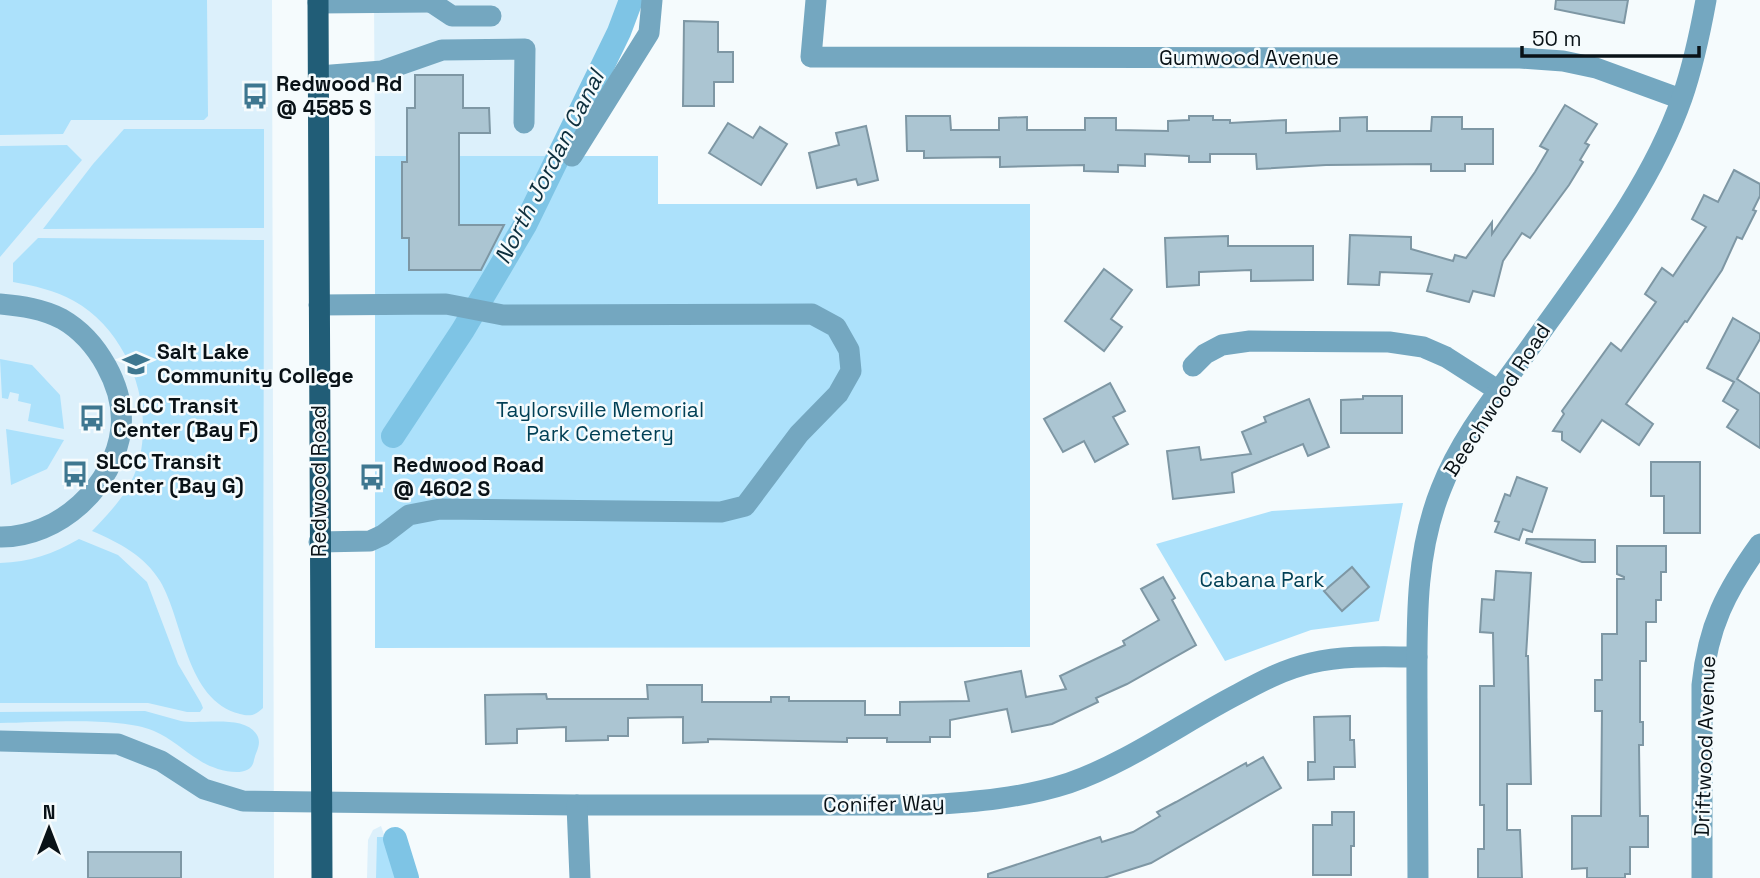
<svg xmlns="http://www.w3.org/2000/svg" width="1760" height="878" font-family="'Space Grotesk',sans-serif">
	<rect width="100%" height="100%" fill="#f5fbfd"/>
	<!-- built -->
	<g fill="#dcf0fb">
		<polygon points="0,0 272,0 274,878 0,878"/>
		<polygon points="374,0 623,0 548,156 375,156"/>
		<polygon points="381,826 399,878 367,878 368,840 373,830"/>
	</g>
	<!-- green -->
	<g fill="#ace1fb">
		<polygon points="0,0 207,0 208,116 204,120 71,120 63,134 0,135"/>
		<polygon points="124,129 264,129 264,228 43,229 93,164"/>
		<polygon points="67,145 82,160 0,257 0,146"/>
		<polygon points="375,156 658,156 658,204 1030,204 1030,647 375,648"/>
		<path d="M38,238l226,2 -1,468c-7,7 -13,9 -23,6 -55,-14 -56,-93 -80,-133 -15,-25 -42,-39 -68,-50 17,-18 36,-37 44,-61 21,-59 -6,-138 -62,-169 -19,-11 -40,-15 -61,-19v-19z"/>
		<polygon points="0,359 32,365 60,395 64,429 28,421 31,404 18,401 19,394 10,392 8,399 2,398"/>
		<polygon points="6,429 64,440 47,469 11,485"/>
		<polygon points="1403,503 1379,621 1311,630 1225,661 1156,544 1272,511"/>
		<path d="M79,539l39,16 29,27 31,82 23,39 2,5 -3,4h-13l-39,-9h-148v-140c30,-1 53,-9 79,-24z"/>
		<path d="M145,711c12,3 24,7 36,10 20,4 64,-7 76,14 5,9 -1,16 -3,25 -3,22 -43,9 -55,0 -15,-9 -28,-22 -45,-29 -37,-15 -112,-8 -154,-8v-11z"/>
		<polygon points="377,837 385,837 397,878 376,878"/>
	</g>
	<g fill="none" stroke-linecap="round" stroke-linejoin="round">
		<!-- canal -->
		<g stroke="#7ec4e5" stroke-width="24">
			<polyline points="393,436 463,330 525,225 619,32 631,0"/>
			<polyline points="395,839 407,878"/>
		</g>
	</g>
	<!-- building -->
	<g fill="#abc5d2" stroke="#7e97a4" stroke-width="2">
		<polygon points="1556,0 1628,0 1624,23 1555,9"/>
		<polygon points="684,21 718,22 718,52 733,52 733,82 714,82 714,106 683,106"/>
		<polygon points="415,75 463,75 463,108 489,108 490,133 459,133 459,225 504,225 481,270 409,270 409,238 402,238 402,162 407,162 407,108 415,108"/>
		<polygon points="1565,105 1597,124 1585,143 1589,145 1580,160 1583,162 1569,185 1530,238 1522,233 1503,261 1494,296 1473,291 1469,302 1427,291 1432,274 1380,272 1379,285 1348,284 1350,235 1411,237 1411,249 1453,261 1455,255 1466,258 1492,222 1492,234 1535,172 1548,150 1540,146"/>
		<polygon points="906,116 950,116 951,130 999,130 999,118 1027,117 1027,130 1085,130 1085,118 1116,118 1116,130 1168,131 1168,121 1189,120 1189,116 1213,116 1213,120 1230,120 1230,123 1286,120 1286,133 1340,131 1340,118 1367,117 1367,131 1431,131 1432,117 1462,117 1462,129 1493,129 1493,164 1465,164 1465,171 1431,171 1431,164 1326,165 1257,169 1256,154 1210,154 1210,162 1189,162 1189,156 1145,154 1145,166 1118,165 1118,172 1084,171 1084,165 1000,167 1000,157 924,158 924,151 907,151"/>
		<polygon points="728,123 753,138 760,127 787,144 761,185 709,153"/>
		<polygon points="866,126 878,180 858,185 856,179 817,188 809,153 839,145 836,133"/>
		<polygon points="1734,170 1760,184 1760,196 1753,210 1756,211 1742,239 1737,237 1722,270 1687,322 1685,321 1626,404 1653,424 1639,445 1602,420 1580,452 1562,440 1562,432 1553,431 1564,414 1562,411 1611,343 1621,351 1656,302 1645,294 1662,268 1673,276 1706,227 1692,219 1704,195 1718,202"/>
		<polygon points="1228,236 1228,246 1313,246 1313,280 1251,281 1251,270 1199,272 1199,285 1167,287 1165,238"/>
		<polygon points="1104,269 1132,290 1111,319 1122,327 1104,351 1065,321"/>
		<polygon points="1733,318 1760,334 1760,339 1737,379 1760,394 1760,448 1727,427 1738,410 1723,401 1734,382 1707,368"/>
		<polygon points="1110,383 1125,411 1113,417 1128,444 1095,462 1084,441 1063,452 1044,419"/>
		<polygon points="1363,396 1402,396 1402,433 1341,433 1341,400 1363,399"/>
		<polygon points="1309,399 1329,447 1308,456 1303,444 1232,473 1234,492 1173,499 1167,451 1199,447 1201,460 1251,454 1242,432 1266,422 1264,417"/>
		<polygon points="1651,462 1700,462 1700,533 1664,533 1664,496 1651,496"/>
		<polygon points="1517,477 1547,488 1532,532 1523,529 1519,540 1495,532 1499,522 1495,521 1505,494 1510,496"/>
		<polygon points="1527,539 1595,540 1595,562 1582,562 1526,543"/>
		<polygon points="1617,546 1666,546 1666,572 1661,572 1661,600 1656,600 1656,622 1646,622 1646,661 1640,661 1640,722 1643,722 1643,745 1639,745 1640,816 1648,816 1648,847 1630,847 1630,874 1625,874 1625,878 1587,878 1587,868 1572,869 1572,816 1601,816 1602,711 1595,711 1595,680 1602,680 1602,634 1617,634 1617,579 1624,579 1624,577 1617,574"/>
		<polygon points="1352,567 1369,587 1342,611 1324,591"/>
		<polygon points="1496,571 1531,573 1526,656 1528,656 1531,784 1507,784 1507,830 1520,830 1522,878 1478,878 1478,849 1484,849 1484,805 1480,805 1480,686 1494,686 1493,633 1480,632 1482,599 1494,600"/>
		<polygon points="1163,577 1175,598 1172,600 1196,645 1127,684 1096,698 1098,702 1052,724 1012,732 1007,709 950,720 950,737 930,737 930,742 887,742 887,738 847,738 847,742 708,739 708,742 683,743 683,717 628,718 628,736 608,736 608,740 566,741 566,727 517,729 517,743 486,744 485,695 546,694 547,699 648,699 647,685 702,685 702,702 771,702 771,697 789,697 789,701 865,701 865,715 900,715 900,702 969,701 965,682 1021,671 1026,697 1066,689 1060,676 1125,645 1123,641 1159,620 1141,589"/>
		<polygon points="1350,716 1350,740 1354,740 1355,767 1334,767 1334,779 1308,780 1308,762 1315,762 1314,717"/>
		<polygon points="1263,757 1281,788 1151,863 1104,878 988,878 988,874 1100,837 1102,842 1133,832 1160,816 1157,812 1176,802 1246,763 1247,766"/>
		<polygon points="1332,812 1354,812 1354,846 1351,846 1351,875 1313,875 1313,825 1332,825"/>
		<rect x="88" y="852" width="93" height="26"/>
	</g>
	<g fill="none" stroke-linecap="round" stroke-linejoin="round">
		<!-- minor -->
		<g stroke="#74a7c0" stroke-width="21">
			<polyline points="816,0 811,57 1520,58 1563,61 1596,68 1681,99"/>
			<polyline points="431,2 452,16 491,16"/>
			<polyline points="318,3 431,2 431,0"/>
			<polyline points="319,76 382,71 442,50 525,49 524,123"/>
			<polyline points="572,156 649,33 652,0"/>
			<path d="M0,304c22,2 43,5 62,15 35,20 63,68 59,109 -6,58 -63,110 -121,109"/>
			<polyline points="319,305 446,304 503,315 812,314 836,327 849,350 851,371 838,394 799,434 745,506 721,512 440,509 409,515 383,535 370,541 319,542"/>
			<polyline points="1193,366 1205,354 1222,345 1250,341 1389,342 1423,347 1446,357 1499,391"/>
			<path d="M0,741l118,3 43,17 43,28 39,12 334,4h350c47,-3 96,-7 142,-22 60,-21 113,-60 169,-89 24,-13 47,-25 73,-31 35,-8 71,-6 106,-6"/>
			<polyline points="577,805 580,878"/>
			<path d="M1418,878c0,-60 -1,-120 -1,-180 0,-71 -3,-142 24,-209 20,-52 58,-98 90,-143 55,-78 119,-157 151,-248 11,-32 18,-65 24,-98"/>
			<path d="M1702,878v-193c6,-59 24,-94 58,-141"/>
		</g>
		<!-- major -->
		<polyline stroke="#215d77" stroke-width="21" points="318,0 322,878"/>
	</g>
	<!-- icons -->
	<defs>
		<g id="bus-bare" transform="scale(2.1)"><path d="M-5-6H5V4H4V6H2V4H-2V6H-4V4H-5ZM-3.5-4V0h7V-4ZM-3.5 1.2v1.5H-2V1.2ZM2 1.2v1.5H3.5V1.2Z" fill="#3e7790" stroke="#f5fbfd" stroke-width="2.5" paint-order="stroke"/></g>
		<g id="university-bare" transform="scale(2.1)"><path d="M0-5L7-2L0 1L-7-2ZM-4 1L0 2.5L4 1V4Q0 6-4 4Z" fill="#3e7790" stroke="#f5fbfd" stroke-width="2.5" paint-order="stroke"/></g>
	</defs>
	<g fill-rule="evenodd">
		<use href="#bus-bare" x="255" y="96"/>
		<use href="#university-bare" x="136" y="364"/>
		<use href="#bus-bare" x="92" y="418"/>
		<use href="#bus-bare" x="75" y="474"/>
		<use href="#bus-bare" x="372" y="477"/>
	</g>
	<g text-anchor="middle" stroke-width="5" stroke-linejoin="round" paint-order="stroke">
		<!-- street labels -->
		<g font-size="21" fill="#091217" stroke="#f5fbfd">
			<text x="1249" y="65">Gumwood Avenue</text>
			<text transform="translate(1497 400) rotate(-57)" y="7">Beechwood Road</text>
			<text transform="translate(319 481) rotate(-90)" y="7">Redwood Road</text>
			<text transform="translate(1705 746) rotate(-88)" y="7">Driftwood Avenue</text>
			<text transform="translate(884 804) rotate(-1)" y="7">Conifer Way</text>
		</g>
		<!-- poi labels -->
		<g font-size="21" font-weight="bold" fill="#091217" stroke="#f5fbfd" text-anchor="start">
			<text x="276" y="91">Redwood Rd<tspan x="276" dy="24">@ 4585 S</tspan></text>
			<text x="157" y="359">Salt Lake<tspan x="157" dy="24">Community College</tspan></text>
			<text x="113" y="413">SLCC Transit<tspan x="113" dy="24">Center (Bay F)</tspan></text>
			<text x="96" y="469">SLCC Transit<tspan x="96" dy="24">Center (Bay G)</tspan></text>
			<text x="393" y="472">Redwood Road<tspan x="393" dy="24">@ 4602 S</tspan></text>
		</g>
		<!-- park labels -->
		<g font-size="21" fill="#003f55" stroke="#f5fbfd">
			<text x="600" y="417">Taylorsville Memorial<tspan x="600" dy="24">Park Cemetery</tspan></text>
			<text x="1262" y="587">Cabana Park</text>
		</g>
		<!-- water labels -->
		<g font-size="23" font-style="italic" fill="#0e2f3d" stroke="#f5fbfd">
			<text transform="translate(549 167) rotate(-63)" y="8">North Jordan Canal</text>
		</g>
	</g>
	<!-- north arrow -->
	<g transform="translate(49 829)" stroke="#f5fbfd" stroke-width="5" paint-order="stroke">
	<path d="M0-5L12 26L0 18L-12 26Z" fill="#091217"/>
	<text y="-10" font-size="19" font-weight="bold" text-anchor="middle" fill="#091217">N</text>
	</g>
	<!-- scale -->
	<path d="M1522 46v10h177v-10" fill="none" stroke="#091217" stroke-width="3.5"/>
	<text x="1532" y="46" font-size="21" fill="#091217" stroke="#f5fbfd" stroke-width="5" paint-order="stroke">50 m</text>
</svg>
